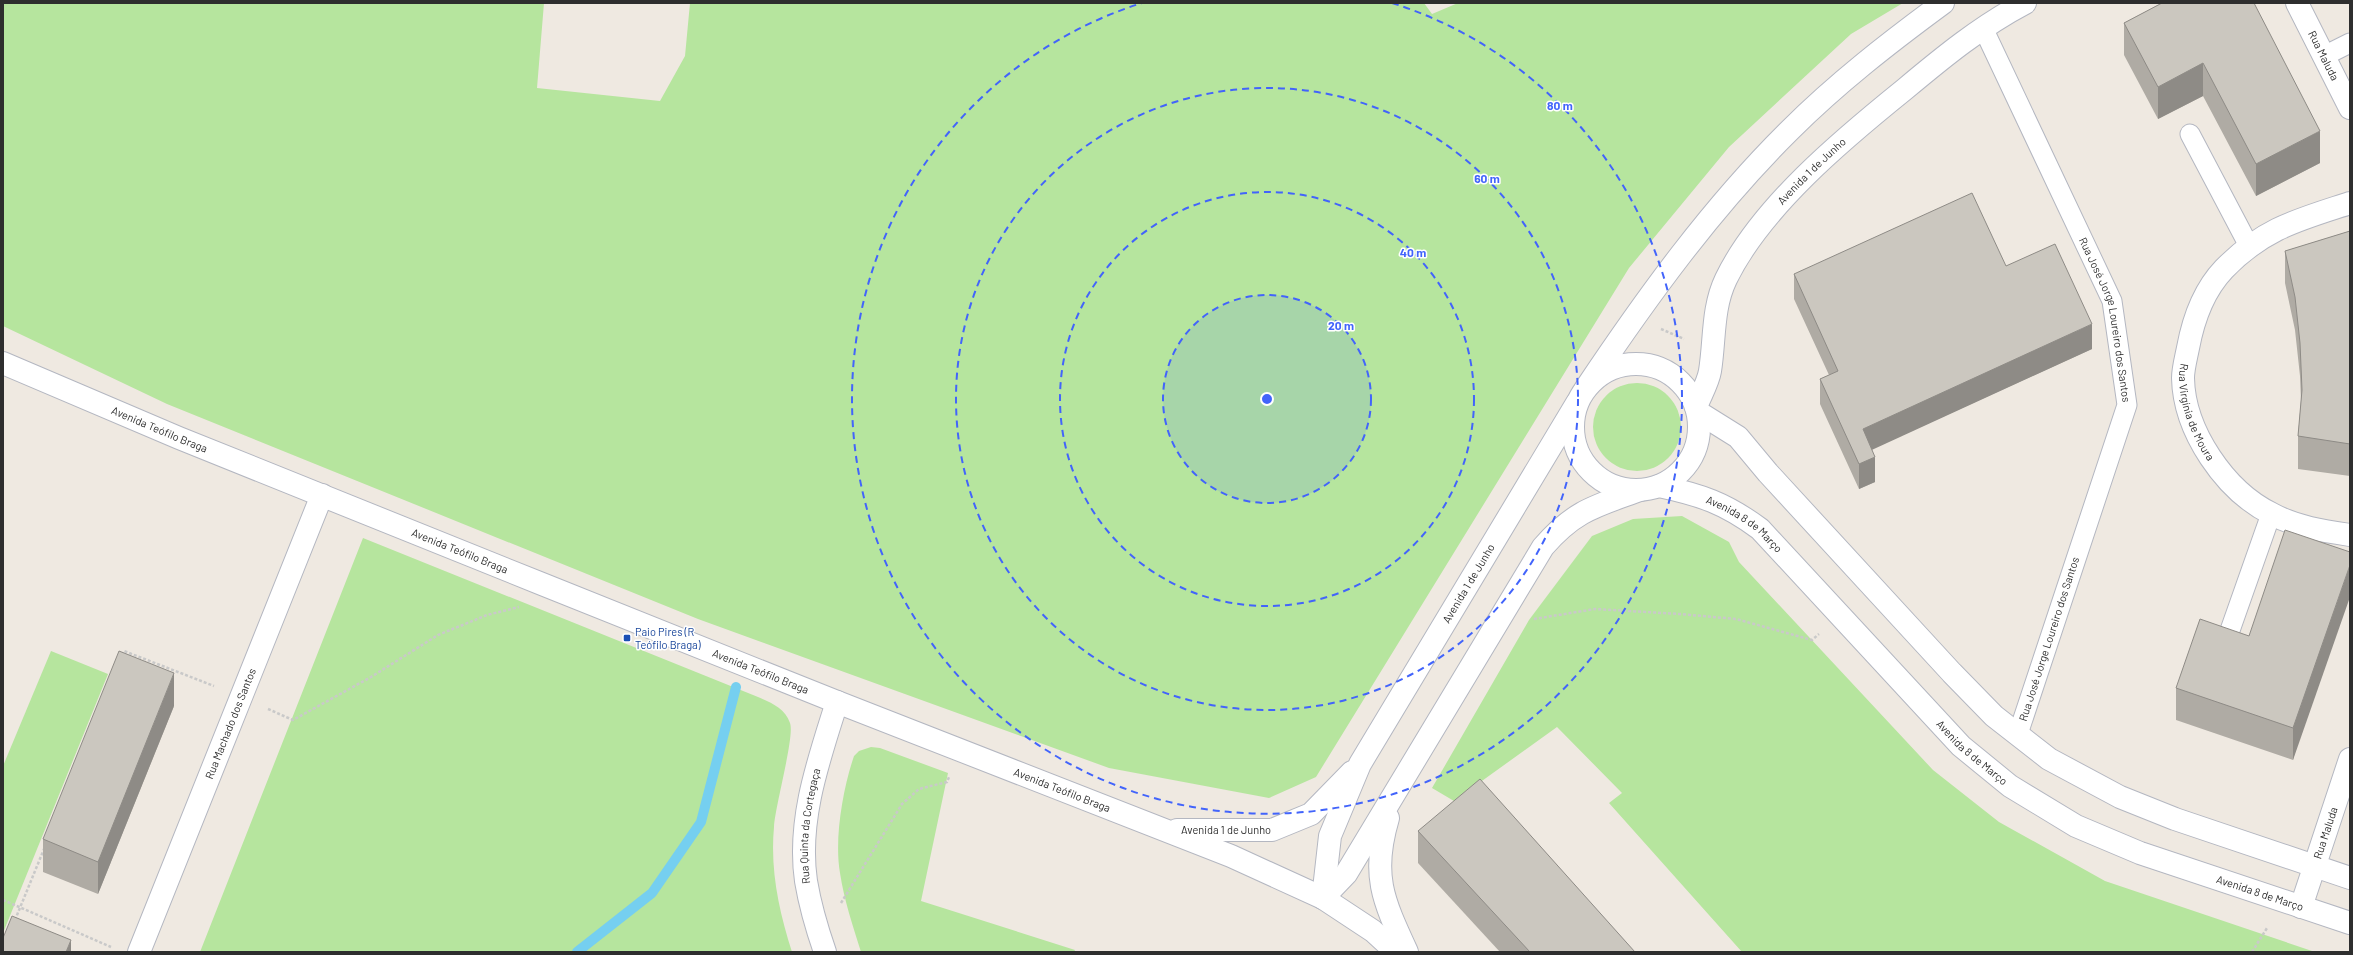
<svg xmlns="http://www.w3.org/2000/svg" width="2353" height="955" font-family="Barlow,sans-serif">
	<rect width="100%" height="100%" fill="#efe9e1"/>
	<!-- green -->
	<g fill="#b6e59e">
		<polygon points="3,3 544,3 537,88 660,101 685,56 690,3 1424,3 1432,14 1458,3 1903,3 1851,34 1729,147 1629,268 1316,777 1269,798 1109,768 698,619 167,404 3,326"/>
		<circle cx="1637" cy="427" r="44"/>
		<polygon points="1682,516 1729,542 1739,562 1933,770 1999,822 2105,881 2315,952 1742,952 1609,803 1622,793 1557,727 1454,801 1432,788 1529,620 1592,536 1633,519"/>
		<path d="M363,538l395,159c13,6 27,11 32,26 5,13 -15,83 -16,104 -4,43 5,84 18,125h-592z"/>
		<polygon points="51,651 108,674 3,933 3,766"/>
		<path d="M871,747l9,1 68,25 -27,128 154,49 -1,2h-213c-8,-26 -17,-52 -21,-79 -6,-34 3,-85 14,-117l5,-5z"/>
	</g>
	<g fill="none" stroke-linecap="round" stroke-linejoin="round">
		<!-- stream -->
		<polyline stroke="#75cff0" stroke-width="10" points="577,952 652,893 701,822 736,687"/>
		<!-- lane casing -->
		<g stroke="#b4b7c1" stroke-width="21">
			<g id="lane">
				<path id="s1" d="M1984,30l128,271 15,104 -109,329"/>
				<polyline points="2324,56 2350,43"/>
				<polyline points="2190,134 2249,246"/>
				<polyline points="2228,636 2271,514"/>
			</g>
		</g>
		<!-- street casing -->
		<g stroke="#b4b7c1" stroke-width="24">
			<g id="street">
				<path id="s2" d="M2297,3l53,105"/>
				<path id="s3" d="M2350,203c-52,17 -86,25 -126,66 -20,21 -31,52 -36,79 -2,10 -5,21 -5,30 1,53 42,113 89,136 24,13 51,17 78,21"/>
				<path id="s4" d="M3,363l176,75 363,146 295,118 394,154 92,42 50,33 23,21"/>
				<circle cx="1636" cy="427" r="63"/>
				<path d="M1586,388c61,-91 126,-181 204,-258 47,-47 100,-88 153,-127"/>
				<path id="s5" d="M1696,407c4,-11 12,-24 14,-36 5,-31 2,-63 16,-92 35,-72 117,-140 179,-190 37,-31 76,-63 120,-86"/>
				<polyline points="1698,412 1738,437 1768,473 1952,673 1994,716 2049,759 2120,797 2175,819 2350,878"/>
				<path id="s6" d="M1659,486c42,9 66,17 101,43l201,217 49,40 66,40 64,27 210,70"/>
				<path d="M1388,818c-17,57 -5,82 19,134"/>
				<path id="s7" d="M1177,830h95l39,-16 41,-42"/>
				<path id="s8" d="M1323,898l7,-62 30,-72 217,-361"/>
				<path d="M1323,898l23,-24 197,-327c32,-37 53,-41 97,-57"/>
				<path id="s9" d="M2301,907l49,-148"/>
				<path id="s10" d="M139,952l183,-457"/>
				<path id="s11" d="M825,952c-8,-23 -15,-47 -19,-71 -9,-61 13,-122 31,-179"/>
			</g>
		</g>
		<!-- path -->
		<g stroke="#c9c9c9" stroke-width="2.5" stroke-dasharray="3 2" stroke-linecap="butt">
			<polyline points="1661,329 1684,339"/>
			<polyline points="1534,619 1595,609 1680,614 1736,619 1812,640 1819,634"/>
			<polyline points="122,655 124,651 214,686"/>
			<polyline points="268,709 293,720 371,677 438,635 487,615 519,607"/>
			<polyline points="3,900 111,947"/>
			<polyline points="841,903 902,804 919,789 947,782 949,777"/>
			<polyline points="15,920 44,849"/>
			<polyline points="2252,952 2267,928"/>
		</g>
		<!-- lane -->
		<use href="#lane" stroke="#fff" stroke-width="19"/>
		<!-- street -->
		<use href="#street" stroke="#fff" stroke-width="22"/>
	</g>
	<!-- wall -->
	<g fill="#afaba4">
		<polygon points="2162,3 2320,163 2256,196 2203,96 2158,119 2124,55 2124,23"/>
		<polygon points="2350,231 2350,476 2298,469 2298,436 2301,400 2300,376 2295,330 2285,283 2285,251"/>
		<polygon points="2006,266 2092,349 1872,449 1875,482 1859,489 1820,404 1820,379 1829,375 1794,299 1794,274"/>
		<polygon points="2350,552 2293,760 2176,720 2176,688 2249,636"/>
		<polygon points="174,706 98,894 43,872 43,839"/>
		<polygon points="1418,831 1635,952 1500,952 1418,863"/>
	</g>
	<!-- shaded-wall -->
	<g fill="#8e8b86">
		<polygon points="2203,63 2203,96 2158,119 2158,87"/>
		<polygon points="2320,131 2320,163 2256,196 2256,164"/>
		<polygon points="2092,324 2092,349 1863,454 1863,429"/>
		<polygon points="1875,457 1875,482 1859,489 1859,464"/>
		<polygon points="2350,565 2350,597 2293,760 2293,728"/>
		<polygon points="174,673 174,706 98,894 98,862"/>
		<polygon points="71,940 71,952 66,952"/>
	</g>
	<!-- building -->
	<g fill="#cbc7bf" stroke="#8e8b86">
		<polygon points="2162,3 2254,3 2320,131 2256,164 2203,63 2158,87 2124,23"/>
		<polygon points="1972,193 2006,266 2055,244 2092,324 1863,429 1875,457 1859,464 1820,379 1838,371 1794,274"/>
		<polygon points="2350,231 2350,444 2298,436 2302,390 2300,343 2295,297 2285,251"/>
		<polygon points="2285,530 2350,552 2350,565 2293,728 2176,688 2200,619 2249,636"/>
		<polygon points="119,651 174,673 98,862 43,839"/>
		<polygon points="1480,779 1635,952 1530,952 1418,831"/>
		<polygon points="12,916 71,940 66,952 3,952 3,938"/>
	</g>
	<!-- distance rings -->
	<circle cx="1267" cy="399" r="104" fill="#4264fb" fill-opacity=".12"/>
	<g fill="none" stroke="#4264fb" stroke-width="2" stroke-dasharray="7 5">
		<circle cx="1267" cy="399" r="104"/>
		<circle cx="1267" cy="399" r="207"/>
		<circle cx="1267" cy="399" r="311"/>
		<path d="M1392 3A415 415 0 1 1 1142 3"/>
	</g>
	<!-- markers -->
	<rect fill="#1a4fb4" stroke="#fff" stroke-width="1.5" x="623" y="634" width="8" height="8" rx="2"/>
	<g text-anchor="middle" stroke-width="3" stroke-linejoin="round" paint-order="stroke">
		<!-- street labels -->
		<g font-size="11" fill="#2e2e2e" stroke="#fff">
			<text dy="4" stroke="none"><textPath href="#s2" startOffset="59">Rua Maluda</textPath></text>
			<text dy="4" stroke="none"><textPath href="#s5" startOffset="271">Avenida 1 de Junho</textPath></text>
			<text dy="4" stroke="none"><textPath href="#s1" startOffset="316">Rua José Jorge Loureiro dos Santos</textPath></text>
			<text dy="4" stroke="none"><textPath href="#s3" startOffset="299">Rua Virgínia de Moura</textPath></text>
			<text dy="4" stroke="none"><textPath href="#s4" startOffset="170">Avenida Teófilo Braga</textPath></text>
			<text dy="4" stroke="none"><textPath href="#s6" startOffset="95">Avenida 8 de Março</textPath></text>
			<text dy="4" stroke="none"><textPath href="#s4" startOffset="494">Avenida Teófilo Braga</textPath></text>
			<text dy="4" stroke="none"><textPath href="#s8" startOffset="351">Avenida 1 de Junho</textPath></text>
			<text transform="translate(2049 639) rotate(-72)" y="4">Rua José Jorge Loureiro dos Santos</text>
			<text dy="4" stroke="none"><textPath href="#s4" startOffset="818">Avenida Teófilo Braga</textPath></text>
			<text dy="4" stroke="none"><textPath href="#s10" startOffset="246">Rua Machado dos Santos</textPath></text>
			<text dy="4" stroke="none"><textPath href="#s6" startOffset="419">Avenida 8 de Março</textPath></text>
			<text dy="4" stroke="none"><textPath href="#s4" startOffset="1142">Avenida Teófilo Braga</textPath></text>
			<text dy="4" stroke="none"><textPath href="#s11" startOffset="129">Rua Quinta da Cortegaça</textPath></text>
			<text dy="4" stroke="none"><textPath href="#s7" startOffset="49">Avenida 1 de Junho</textPath></text>
			<text dy="4" stroke="none"><textPath href="#s9" startOffset="78">Rua Maluda</textPath></text>
			<text dy="4" stroke="none"><textPath href="#s6" startOffset="743">Avenida 8 de Março</textPath></text>
		</g>
		<!-- transit labels -->
		<g font-size="11" fill="#164399" stroke="#fff" text-anchor="start">
			<text x="635" y="636">Paio Pires (R<tspan x="635" dy="13">Teófilo Braga)</tspan></text>
		</g>
	</g>
	<circle cx="1267" cy="399" r="6" fill="#4264fb" stroke="#fff" stroke-width="2"/>
	<g font-size="12" text-anchor="middle" font-weight="bold" fill="#4264fb" stroke="#fff" stroke-width="3" stroke-linejoin="round" paint-order="stroke">
		<text x="1560" y="110">80 m</text>
		<text x="1487" y="183">60 m</text>
		<text x="1413" y="257">40 m</text>
		<text x="1341" y="330">20 m</text>
	</g>
	<!-- border -->
	<rect width="2353" height="955" fill="none" stroke="#2e2e2e" stroke-width="8"/>
</svg>
